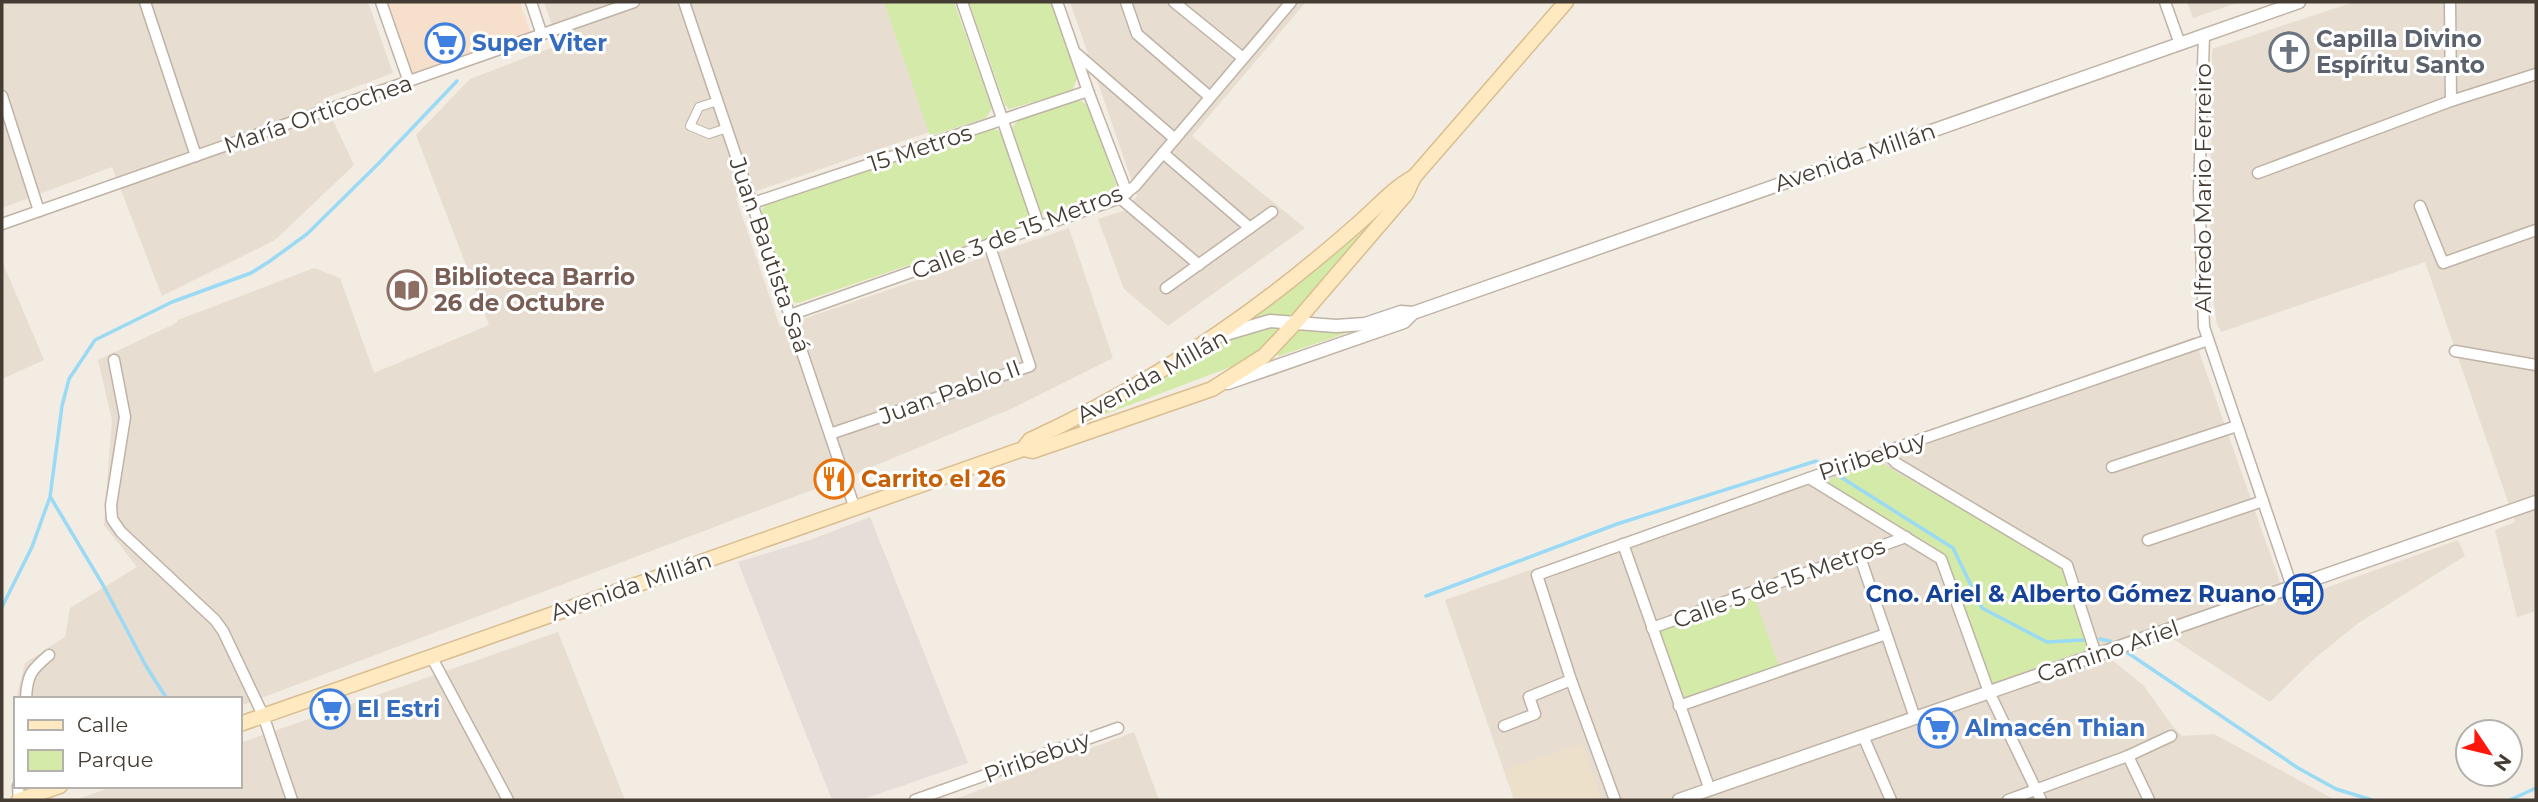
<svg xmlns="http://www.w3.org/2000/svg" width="2538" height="802" font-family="Montserrat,sans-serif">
	<rect width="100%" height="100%" fill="#f3ece3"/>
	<!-- residential -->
	<g fill="#e7ddd0">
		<polygon points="2,2 368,2 393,73 323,99 354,165 275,240 162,296 112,167 2,208"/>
		<polygon points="544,2 884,2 929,132 736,198 780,327 1069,228 1113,358 1013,408 855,474 240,706 240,699 16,699 25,663 65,637 70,608 137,567 104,525 112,420 98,360 176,323 178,320 314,268 340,278 374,373 489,325 416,135 470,79 559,45"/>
		<polygon points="1070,2 1306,2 1192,136 1305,228 1168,326 1124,289 1098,219 1126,210 1137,196"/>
		<polygon points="2187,2 2240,2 2193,18"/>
		<polygon points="2354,2 2536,2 2536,611 2517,617 2495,530 2515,522 2425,262 2221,332 2217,324 2210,278 2212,49"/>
		<polygon points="2,261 44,360 2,379"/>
		<polygon points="2194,337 2287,602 2458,540 2465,556 2357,624 2314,659 2270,702 2170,637 2111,659 2144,686 2171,724 2182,736 2214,734 2335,800 1514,800 1445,600"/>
		<polygon points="558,632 625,800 75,800 115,786 240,786 240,743"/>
		<polygon points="1134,732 1159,800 953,800"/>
	</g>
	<!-- commercial -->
	<polygon fill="#f7e0cb" points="388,2 520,2 531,33 412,74"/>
	<!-- industrial -->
	<polygon fill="#e4ddd8" points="870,517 968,763 861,800 832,800 738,562 810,540"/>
	<!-- education -->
	<polygon fill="#ede0cb" points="1582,744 1602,800 1515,800 1504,770"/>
	<!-- green -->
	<g fill="#d4eaa8">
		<polygon points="884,2 954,2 992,108 986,118 930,136"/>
		<polygon points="969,2 1052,2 1078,76 1072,91 1009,109 1005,105"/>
		<path d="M1075,100c8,0 12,4 16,11l25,74 -5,11 -59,21 -11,-4 -29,-86 8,-8z"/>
		<polygon points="994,128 1003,134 1031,214 1023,226 798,303 792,302 788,296 762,214 762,209 766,205"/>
		<polygon points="1396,195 1292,316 1271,315 1240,323"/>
		<polygon points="1285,325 1261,349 1236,365 1082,423 1230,337 1249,329"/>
		<polygon points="1297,325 1353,331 1279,356 1275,352"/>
		<polygon points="1879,462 2060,566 2089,644 2086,650 1992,683 1944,555 1830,485 1829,481 1833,478"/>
		<polygon points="1754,596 1779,667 1687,699 1684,698 1661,632 1663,628"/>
	</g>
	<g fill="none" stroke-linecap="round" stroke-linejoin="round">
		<!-- stream -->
		<g stroke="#9adaf5" stroke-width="3.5">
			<polyline points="1839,476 1953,548 1982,608 2047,642 2083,640"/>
			<polyline points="51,498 103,585 146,666 167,699"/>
			<polyline points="1426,596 1617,524 1816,461 1822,465"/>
			<polyline points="2,607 32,547 50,497 62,406 69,379 95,340 172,302 251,273 270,261 307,234 378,164 457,81"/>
			<polyline points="2100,639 2110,641"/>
			<polyline points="2128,653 2298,768 2336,789 2372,800"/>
			<polyline points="2510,800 2536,788"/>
		</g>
		<!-- pedestrian casing -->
		<g stroke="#bfb3a5" stroke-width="10">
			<polyline id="pedestrian" points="718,101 699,107 690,126 709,134 727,128"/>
		</g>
		<!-- minor casing -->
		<g stroke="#bfb3a5" stroke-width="13">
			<g id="minor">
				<polyline points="145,2 196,156"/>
				<polyline points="381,2 409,82"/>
				<polyline points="531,2 542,35"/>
				<polyline points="684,2 855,509"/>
				<polyline points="962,2 1039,226"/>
				<polyline points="1057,2 1088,91 1127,193"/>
				<polyline points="1126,2 1137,34 1210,97"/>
				<polyline points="1174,2 1243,58"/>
				<polyline points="2165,2 2180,44"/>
				<polyline points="2450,2 2451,101"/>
				<polyline points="2204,35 2199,191 2204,327 2292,587"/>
				<polyline points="1077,54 1175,139"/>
				<polyline points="2,96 39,211"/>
				<polyline points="1163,153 1250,228"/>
				<polyline points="2258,173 2451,101 2536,74"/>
				<polyline points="1120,198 1199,265"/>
				<polyline points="753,203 1088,91"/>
				<polyline points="2420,206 2443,263 2536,230"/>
				<polyline points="2,224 634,2"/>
				<polyline points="1166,288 1272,212"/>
				<polyline points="790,315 1120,198 1135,186 1291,2"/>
				<polyline points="2455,351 2536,365"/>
				<polyline points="114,360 125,417 111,505 112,519 121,532 215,620 223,631 263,715 292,800"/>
				<polyline points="830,434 1030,366 989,244"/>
				<polyline points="1886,452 1896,463 2067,565 2096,655"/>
				<polyline points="2112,467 2237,426"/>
				<polyline points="1809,478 1941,559 1989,692 2041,800"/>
				<polyline points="2148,540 2263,501"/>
				<polyline points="1623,544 1710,790"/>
				<polyline points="1859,554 1915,718"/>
				<polyline points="1652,628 1906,537"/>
				<polyline points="431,656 508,800"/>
				<path d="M26,699c1,-24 5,-29 23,-44"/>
				<polyline points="1679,706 1886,634"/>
				<polyline points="1504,726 1535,714 1529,697 1571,680"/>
				<polyline points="1863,736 1891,800"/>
				<polyline points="2128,756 2149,800"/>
				<polyline points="18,786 19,800"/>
				<polyline points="915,800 1118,728"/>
				<polyline points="1615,800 1571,680 1537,575 1809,478 2208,340"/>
				<polyline points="2008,800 2128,756 2171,736"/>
			</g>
		</g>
		<!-- tertiary casing -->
		<g stroke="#bfb3a5" stroke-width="15">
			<g id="tertiary">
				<polyline points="1219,336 1270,321 1336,326 1365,324 1401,312 1413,313 2299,2"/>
				<polyline points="1228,383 1404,322 1413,313"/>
				<polyline points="1679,800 2536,502"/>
			</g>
		</g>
		<!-- secondary casing -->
		<g stroke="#dabe91" stroke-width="17">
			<g id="secondary">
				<polyline points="1023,449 1033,451 1212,389 1264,356 1296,322 1406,194 1414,177 1566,2"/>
				<path d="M240,724l783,-275 7,-9c94,-43 181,-97 262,-161 21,-17 41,-33 61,-51 21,-17 37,-38 61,-51"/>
				<polyline points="19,800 60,786"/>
			</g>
		</g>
		<!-- pedestrian -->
		<use href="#pedestrian" stroke="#fff" stroke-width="8"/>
		<!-- minor -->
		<use href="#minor" stroke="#fff" stroke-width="10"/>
		<!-- tertiary -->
		<use href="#tertiary" stroke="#fff" stroke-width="12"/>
		<!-- secondary -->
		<use href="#secondary" stroke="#ffe9c0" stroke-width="14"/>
	</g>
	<!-- icons -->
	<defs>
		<g id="supermarket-ring" transform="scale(2.0125)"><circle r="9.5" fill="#fff" stroke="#3f7fe0" stroke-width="1.5"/><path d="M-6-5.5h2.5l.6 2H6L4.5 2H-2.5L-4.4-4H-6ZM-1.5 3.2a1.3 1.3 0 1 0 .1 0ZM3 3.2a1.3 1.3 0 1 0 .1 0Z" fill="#3f7fe0"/></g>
		<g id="church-ring" transform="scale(2.0125)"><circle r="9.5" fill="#fff" stroke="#6b7280" stroke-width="1.5"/><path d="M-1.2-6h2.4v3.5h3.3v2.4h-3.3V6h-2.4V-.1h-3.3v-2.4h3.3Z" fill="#6b7280"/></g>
		<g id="library-ring" transform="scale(2.0125)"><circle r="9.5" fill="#fff" stroke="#8d6e63" stroke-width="1.5"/><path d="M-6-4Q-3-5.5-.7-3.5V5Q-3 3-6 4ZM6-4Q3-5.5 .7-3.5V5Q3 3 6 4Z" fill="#8d6e63"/></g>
		<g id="restaurant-ring" transform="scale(2.0125)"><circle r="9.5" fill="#fff" stroke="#e8710a" stroke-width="1.5"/><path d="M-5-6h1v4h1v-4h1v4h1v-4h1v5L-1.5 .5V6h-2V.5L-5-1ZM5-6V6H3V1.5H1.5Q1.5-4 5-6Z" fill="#e8710a"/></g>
		<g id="bus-ring" transform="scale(2.0125)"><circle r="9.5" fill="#fff" stroke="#1a4fb4" stroke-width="1.5"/><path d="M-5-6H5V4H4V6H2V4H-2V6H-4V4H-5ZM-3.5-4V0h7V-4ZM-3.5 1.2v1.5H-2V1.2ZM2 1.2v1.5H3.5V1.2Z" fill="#1a4fb4"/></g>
	</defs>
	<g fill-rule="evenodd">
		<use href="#supermarket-ring" x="445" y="43"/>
		<use href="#church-ring" x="2289" y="52"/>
		<use href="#library-ring" x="407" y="290"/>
		<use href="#restaurant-ring" x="834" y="479"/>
		<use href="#bus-ring" x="2303" y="594"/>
		<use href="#supermarket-ring" x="330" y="709"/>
		<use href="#supermarket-ring" x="1938" y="728"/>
	</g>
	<g text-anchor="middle" stroke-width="6" stroke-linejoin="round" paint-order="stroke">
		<!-- worship labels -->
		<g font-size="23" font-weight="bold" fill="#5b616d" stroke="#fff" text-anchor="start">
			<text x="2316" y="47">Capilla Divino<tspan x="2316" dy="26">Espíritu Santo</tspan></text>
		</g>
		<!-- shop labels -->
		<g font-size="23" font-weight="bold" fill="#366cbe" stroke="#fff" text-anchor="start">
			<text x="472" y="51">Super Viter</text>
			<text x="357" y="717">El Estri</text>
			<text x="1965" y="736">Almacén Thian</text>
		</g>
		<!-- street labels -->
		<g font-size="23" fill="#453c33" stroke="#fff">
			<text transform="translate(318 114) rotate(-19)" y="8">María Orticochea</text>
			<text transform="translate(920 148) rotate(-18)" y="8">15 Metros</text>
			<text transform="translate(1855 157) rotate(-19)" y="8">Avenida Millán</text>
			<text transform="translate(2203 188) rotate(-90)" y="8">Alfredo Mario Ferreiro</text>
			<text transform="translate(1017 232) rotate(-21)" y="8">Calle 3 de 15 Metros</text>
			<text transform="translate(770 255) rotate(71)" y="8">Juan Bautista Saá</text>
			<text transform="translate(1152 376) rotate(-29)" y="8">Avenida Millán</text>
			<text transform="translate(950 392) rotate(-20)" y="8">Juan Pablo II</text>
			<text transform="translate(1872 456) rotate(-18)" y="8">Piribebuy</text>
			<text transform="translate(1779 583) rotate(-20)" y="8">Calle 5 de 15 Metros</text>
			<text transform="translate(631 586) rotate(-19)" y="8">Avenida Millán</text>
			<text transform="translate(2108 651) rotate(-19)" y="8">Camino Ariel</text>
			<text transform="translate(1037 757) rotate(-20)" y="8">Piribebuy</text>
		</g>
		<!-- education labels -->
		<g font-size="23" font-weight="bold" fill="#785e54" stroke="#fff" text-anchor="start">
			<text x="434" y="285">Biblioteca Barrio<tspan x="434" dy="26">26 de Octubre</tspan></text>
		</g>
		<!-- food labels -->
		<g font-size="23" font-weight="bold" fill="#c56008" stroke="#fff" text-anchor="start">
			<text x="861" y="487">Carrito el 26</text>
		</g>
		<!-- transit labels -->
		<g font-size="23" font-weight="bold" fill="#164399" stroke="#fff" text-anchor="end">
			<text x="2276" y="602">Cno. Ariel &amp; Alberto Gómez Ruano</text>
		</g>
	</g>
	<!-- border -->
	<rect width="2538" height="802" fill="none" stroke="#453c33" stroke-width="7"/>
	<!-- legend -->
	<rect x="14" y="697" width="228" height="91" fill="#ffffff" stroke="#b5b1ad" stroke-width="2"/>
	<rect x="28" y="720" width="35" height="10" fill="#ffe9c0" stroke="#b5b1ad" stroke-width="2"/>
	<text x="77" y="732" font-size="21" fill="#453c33">Calle</text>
	<rect x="28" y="750" width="35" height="21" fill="#d4eaa8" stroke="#b5b1ad" stroke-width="2"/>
	<text x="77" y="767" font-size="21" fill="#453c33">Parque</text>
	<!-- north arrow -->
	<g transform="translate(2489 753) rotate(125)"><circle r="33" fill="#ffffff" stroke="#b5b1ad" stroke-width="2"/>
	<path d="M0-5L12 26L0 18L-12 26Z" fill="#ff170d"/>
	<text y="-10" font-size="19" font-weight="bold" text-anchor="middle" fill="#453c33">N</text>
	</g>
</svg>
